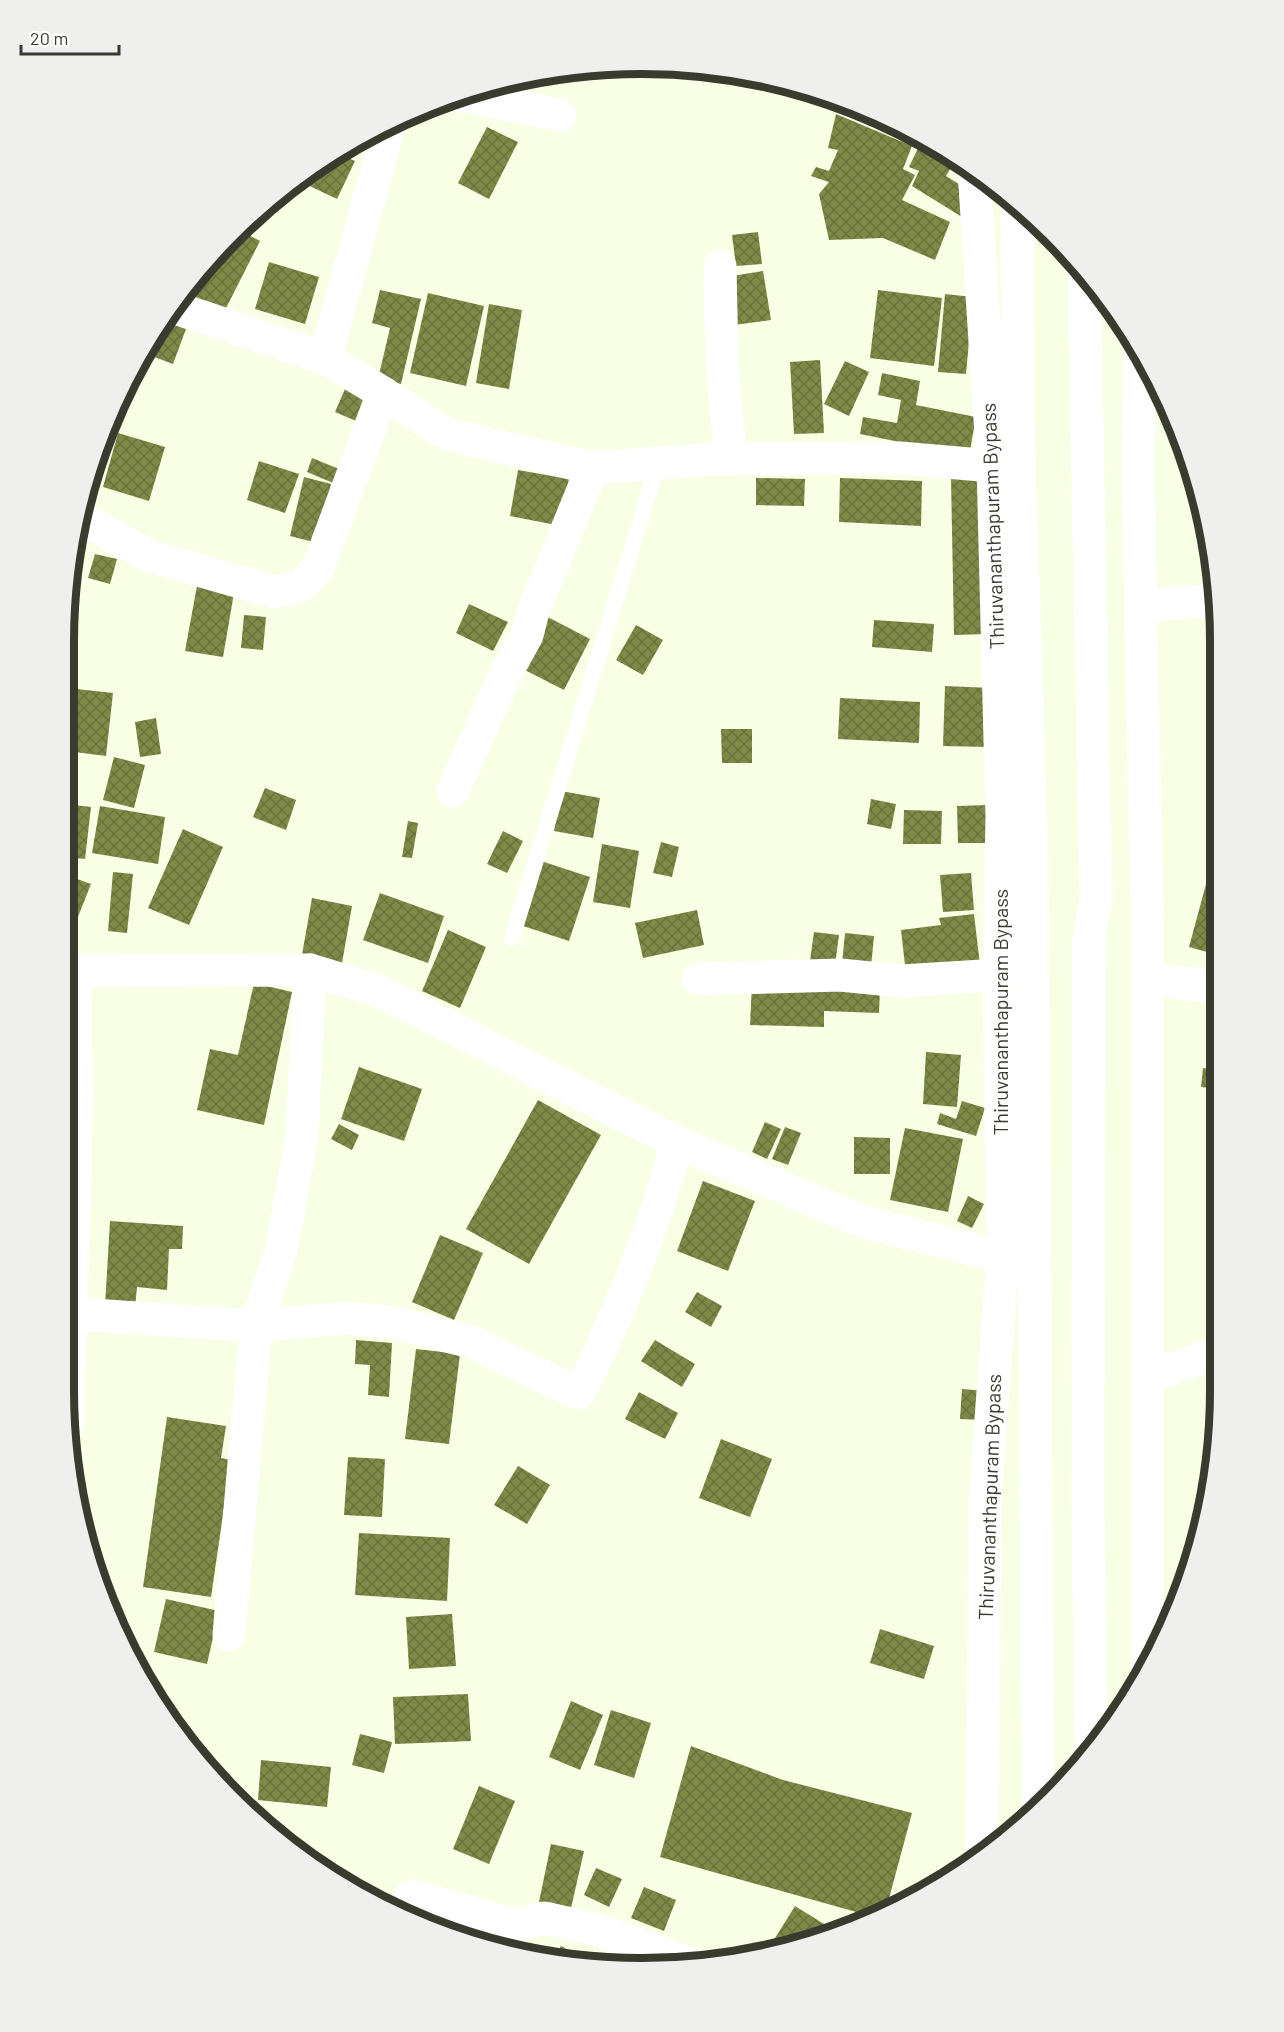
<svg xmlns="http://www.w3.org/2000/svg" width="1284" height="2032" font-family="Barlow,sans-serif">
	<defs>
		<pattern id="building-cross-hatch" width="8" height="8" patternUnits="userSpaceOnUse" patternTransform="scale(1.5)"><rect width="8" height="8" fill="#7f8947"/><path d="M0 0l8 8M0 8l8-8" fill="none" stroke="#69713c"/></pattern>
	</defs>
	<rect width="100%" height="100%" fill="#f9ffe5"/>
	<!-- building -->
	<g fill="url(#building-cross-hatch)">
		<polygon points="836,114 912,146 903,169 915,175 902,200 950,222 935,260 883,238 829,240 819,194 829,182 811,176 816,167 829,171 838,150 828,148"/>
		<polygon points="487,127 518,142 489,199 458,183"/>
		<polygon points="923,138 956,159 946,176 970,191 962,217 912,186 919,171 909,167"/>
		<polygon points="349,143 343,156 355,161 337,199 297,180"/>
		<polygon points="239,230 260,241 220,320 185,302 202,269"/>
		<polygon points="758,232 762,264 736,266 732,235"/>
		<polygon points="269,262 319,277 305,324 255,309"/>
		<polygon points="763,271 771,320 734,325 726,277"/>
		<polygon points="380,290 421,299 401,384 378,379 390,328 372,323"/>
		<polygon points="878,290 942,298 934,366 870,358"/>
		<polygon points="428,293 484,306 466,386 410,373"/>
		<polygon points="945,294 973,297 966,374 938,372"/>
		<polygon points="489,304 522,310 509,389 476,383"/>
		<polygon points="164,321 186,329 173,364 149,355 145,365 140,363"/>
		<polygon points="820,360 824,433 794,434 790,362"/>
		<polygon points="845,361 869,372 849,416 824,404"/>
		<polygon points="882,373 920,381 916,405 976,417 969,456 860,434 863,417 897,423 901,400 878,395"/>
		<polygon points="345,389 373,401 363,424 335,412"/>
		<polygon points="118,433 165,447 149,501 103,487"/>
		<polygon points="102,439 108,441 98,472 94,471"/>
		<polygon points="312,458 344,471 338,485 307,472"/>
		<polygon points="259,461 299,474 285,513 247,500"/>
		<polygon points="518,470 569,479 561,526 510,516"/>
		<polygon points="304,477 331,484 317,543 290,536"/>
		<polygon points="983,477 987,634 954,635 951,478"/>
		<polygon points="756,478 805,479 804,506 756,505"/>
		<polygon points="840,478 922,481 921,526 839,522"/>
		<polygon points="1204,511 1207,526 1202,525"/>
		<polygon points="78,527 88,529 78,576 68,574 68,567"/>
		<polygon points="95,554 117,559 110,584 88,578"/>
		<polygon points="197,586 234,593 223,657 185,651"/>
		<polygon points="469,604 508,622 493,651 456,633"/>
		<polygon points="542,614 590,639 564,690 515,665"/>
		<polygon points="244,615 266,617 263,650 241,648"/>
		<polygon points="874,620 934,624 932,652 872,647"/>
		<polygon points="636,625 663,640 643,675 616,660"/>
		<polygon points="945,686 991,688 990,747 943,746"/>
		<polygon points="67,688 113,693 106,756 67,751"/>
		<polygon points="840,698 920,702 919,743 838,739"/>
		<polygon points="156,718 161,754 140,757 135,722"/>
		<polygon points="721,729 752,729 752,763 722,763"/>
		<polygon points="114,757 145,765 134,808 103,800"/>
		<polygon points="265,788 296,800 286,830 253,817"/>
		<polygon points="561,791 600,798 593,838 554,831"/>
		<polygon points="871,799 896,804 891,829 867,824"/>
		<polygon points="66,804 91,807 85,859 66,857"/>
		<polygon points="988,805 988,843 958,843 957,806"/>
		<polygon points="100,806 165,817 158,864 92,853"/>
		<polygon points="904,810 942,811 941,844 903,844"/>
		<polygon points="408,821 418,823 412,858 402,857"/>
		<polygon points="183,829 223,847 189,925 148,908"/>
		<polygon points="503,831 523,841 507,873 487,864"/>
		<polygon points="661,842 679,847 672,877 653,873"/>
		<polygon points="602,844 639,851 630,908 593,902"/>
		<polygon points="1216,847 1219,847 1218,955 1189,947"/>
		<polygon points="541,861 590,877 569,941 520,925"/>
		<polygon points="113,872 133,874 127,933 108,931"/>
		<polygon points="971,873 974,910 943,912 940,875"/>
		<polygon points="66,875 91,884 72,932 66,930"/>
		<polygon points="380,893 444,916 428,963 363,940"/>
		<polygon points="312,898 352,906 342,963 302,955"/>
		<polygon points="697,910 704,945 643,958 635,923"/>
		<polygon points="974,914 980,965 906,974 901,930 941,925 939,918"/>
		<polygon points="448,930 486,947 460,1008 422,991"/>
		<polygon points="814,932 839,935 835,965 810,961"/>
		<polygon points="845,933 874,936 871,967 842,964"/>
		<polygon points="1216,959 1218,959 1218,986 1210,984"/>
		<polygon points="254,983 292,992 264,1125 197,1110 210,1049 238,1055"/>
		<polygon points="752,984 880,989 879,1013 824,1011 824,1027 750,1025"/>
		<polygon points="1210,991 1218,991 1218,1038 1206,1037"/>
		<polygon points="926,1052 961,1055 957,1107 923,1104"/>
		<polygon points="359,1067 422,1089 404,1141 341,1119"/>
		<polygon points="1203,1068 1218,1070 1218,1089 1201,1087"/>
		<polygon points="538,1100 601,1135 529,1264 466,1229"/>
		<polygon points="962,1101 985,1108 976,1136 937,1124 940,1113 956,1119"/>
		<polygon points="765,1122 781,1129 767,1159 752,1152"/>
		<polygon points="339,1124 359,1135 352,1150 331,1139"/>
		<polygon points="785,1127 801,1133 788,1165 772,1159"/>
		<polygon points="905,1128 963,1139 948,1212 890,1200"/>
		<polygon points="854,1137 890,1138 890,1174 854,1174"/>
		<polygon points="703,1181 755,1201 728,1271 677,1251"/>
		<polygon points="968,1196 984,1204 972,1228 957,1221"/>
		<polygon points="110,1221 183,1226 182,1249 169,1249 167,1290 137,1287 135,1308 105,1306"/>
		<polygon points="440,1235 483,1253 454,1320 412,1302"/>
		<polygon points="697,1292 722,1306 711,1327 685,1312"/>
		<polygon points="356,1340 392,1343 389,1397 368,1395 370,1365 355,1364"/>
		<polygon points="655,1340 695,1364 682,1387 641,1361"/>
		<polygon points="416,1349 460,1354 449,1444 405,1439"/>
		<polygon points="962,1389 985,1391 983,1420 960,1419"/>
		<polygon points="639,1392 678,1413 665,1439 625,1419"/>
		<polygon points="167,1417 226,1426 221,1458 231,1460 211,1597 143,1587"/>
		<polygon points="721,1439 772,1459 750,1517 699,1498"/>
		<polygon points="348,1457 385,1459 382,1517 344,1515"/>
		<polygon points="518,1466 550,1485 527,1524 494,1505"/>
		<polygon points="359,1533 450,1538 447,1601 355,1595"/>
		<polygon points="166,1599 219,1611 207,1664 154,1652"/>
		<polygon points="452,1614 456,1666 409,1669 406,1617"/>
		<polygon points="880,1629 934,1646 924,1679 870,1663"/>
		<polygon points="468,1694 471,1741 395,1744 393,1697"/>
		<polygon points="571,1701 603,1715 580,1770 549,1757"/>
		<polygon points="611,1710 651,1723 634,1778 594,1765"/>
		<polygon points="360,1734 392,1742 384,1773 352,1765"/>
		<polygon points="691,1746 783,1780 912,1813 887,1906 867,1915 660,1857"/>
		<polygon points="261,1760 331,1767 327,1807 258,1800"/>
		<polygon points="479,1786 515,1801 489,1864 453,1849"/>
		<polygon points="551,1844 584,1851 571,1908 539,1902"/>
		<polygon points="596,1868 622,1879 609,1907 584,1895"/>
		<polygon points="644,1887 676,1900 664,1931 631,1918"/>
		<polygon points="795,1906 832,1929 830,1932 792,1949 757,1954 761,1948 767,1951"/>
		<polygon points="561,1946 586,1959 586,1960 556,1955"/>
	</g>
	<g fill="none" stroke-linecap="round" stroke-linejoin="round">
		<!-- service -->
		<polyline stroke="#fff" stroke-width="16" points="512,938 658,463"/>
		<!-- minor -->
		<g stroke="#fff" stroke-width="33">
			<polyline points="455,94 560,115"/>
			<polyline points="720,266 722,365 731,459"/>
			<polyline points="173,307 325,358 383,393"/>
			<polyline points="325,358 390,124"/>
			<polyline points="81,518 149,556 275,592 301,586 318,568 383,393 446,434 592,468 715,459 900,458 993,466"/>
			<polyline points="1140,606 1219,600"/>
			<polyline points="453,791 505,675 527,635 532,615 592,468"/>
			<polyline points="66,967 74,971 77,1094 68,1423"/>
			<polyline points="310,970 376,990 677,1142"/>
			<polyline points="74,971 310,970 302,1137 281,1250 256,1326 229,1635"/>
			<polyline points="698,979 840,975 901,981 999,975"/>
			<polyline points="1147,979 1218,987"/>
			<path d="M63,1313l193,13 90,-8 45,4 80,20 107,51c11,-15 17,-32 25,-49 30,-64 56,-133 74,-202l187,80 139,35"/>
			<polyline points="1148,1377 1207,1356 1217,1358"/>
			<polyline points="411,1896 516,1925"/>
			<polyline points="505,1946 516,1925 545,1918 598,1930 689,1963"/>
		</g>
		<!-- tertiary -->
		<g stroke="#fff" stroke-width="33">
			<polyline points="974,170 993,466 1002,818 999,975 1003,1257 985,1500 982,1854"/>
			<polyline points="1140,348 1138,472 1147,916 1147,1663"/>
		</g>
		<!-- trunk -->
		<g stroke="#fff" stroke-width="33">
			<polyline points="1017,204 1018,432 1032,857 1038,1801"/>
			<polyline points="1084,270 1096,899 1089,938 1088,1499 1091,1752"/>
		</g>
	</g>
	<g text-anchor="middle" stroke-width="4.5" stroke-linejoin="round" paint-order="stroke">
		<!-- street labels -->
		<g font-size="20" fill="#393b2f" stroke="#fff">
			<text transform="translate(993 526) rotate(-92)" y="7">Thiruvananthapuram Bypass</text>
			<text transform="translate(1001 1012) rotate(-90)" y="7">Thiruvananthapuram Bypass</text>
			<text transform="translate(990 1497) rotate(-88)" y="7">Thiruvananthapuram Bypass</text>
		</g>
	</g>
	<!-- crop -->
	<path d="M0 0H1284V2032H0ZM642 74H642A568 568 0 0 1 1210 642V1390A568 568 0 0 1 642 1958H642A568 568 0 0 1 74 1390V642A568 568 0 0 1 642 74Z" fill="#efefee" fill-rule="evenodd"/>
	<path fill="none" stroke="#393b2f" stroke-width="8" d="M642 74H642A568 568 0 0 1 1210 642V1390A568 568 0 0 1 642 1958H642A568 568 0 0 1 74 1390V642A568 568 0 0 1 642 74Z"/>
	<!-- scale -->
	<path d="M21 45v9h98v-9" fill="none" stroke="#393b2f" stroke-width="3"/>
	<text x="30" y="45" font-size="18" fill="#393b2f" stroke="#ffffff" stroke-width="4.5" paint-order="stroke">20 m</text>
</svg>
